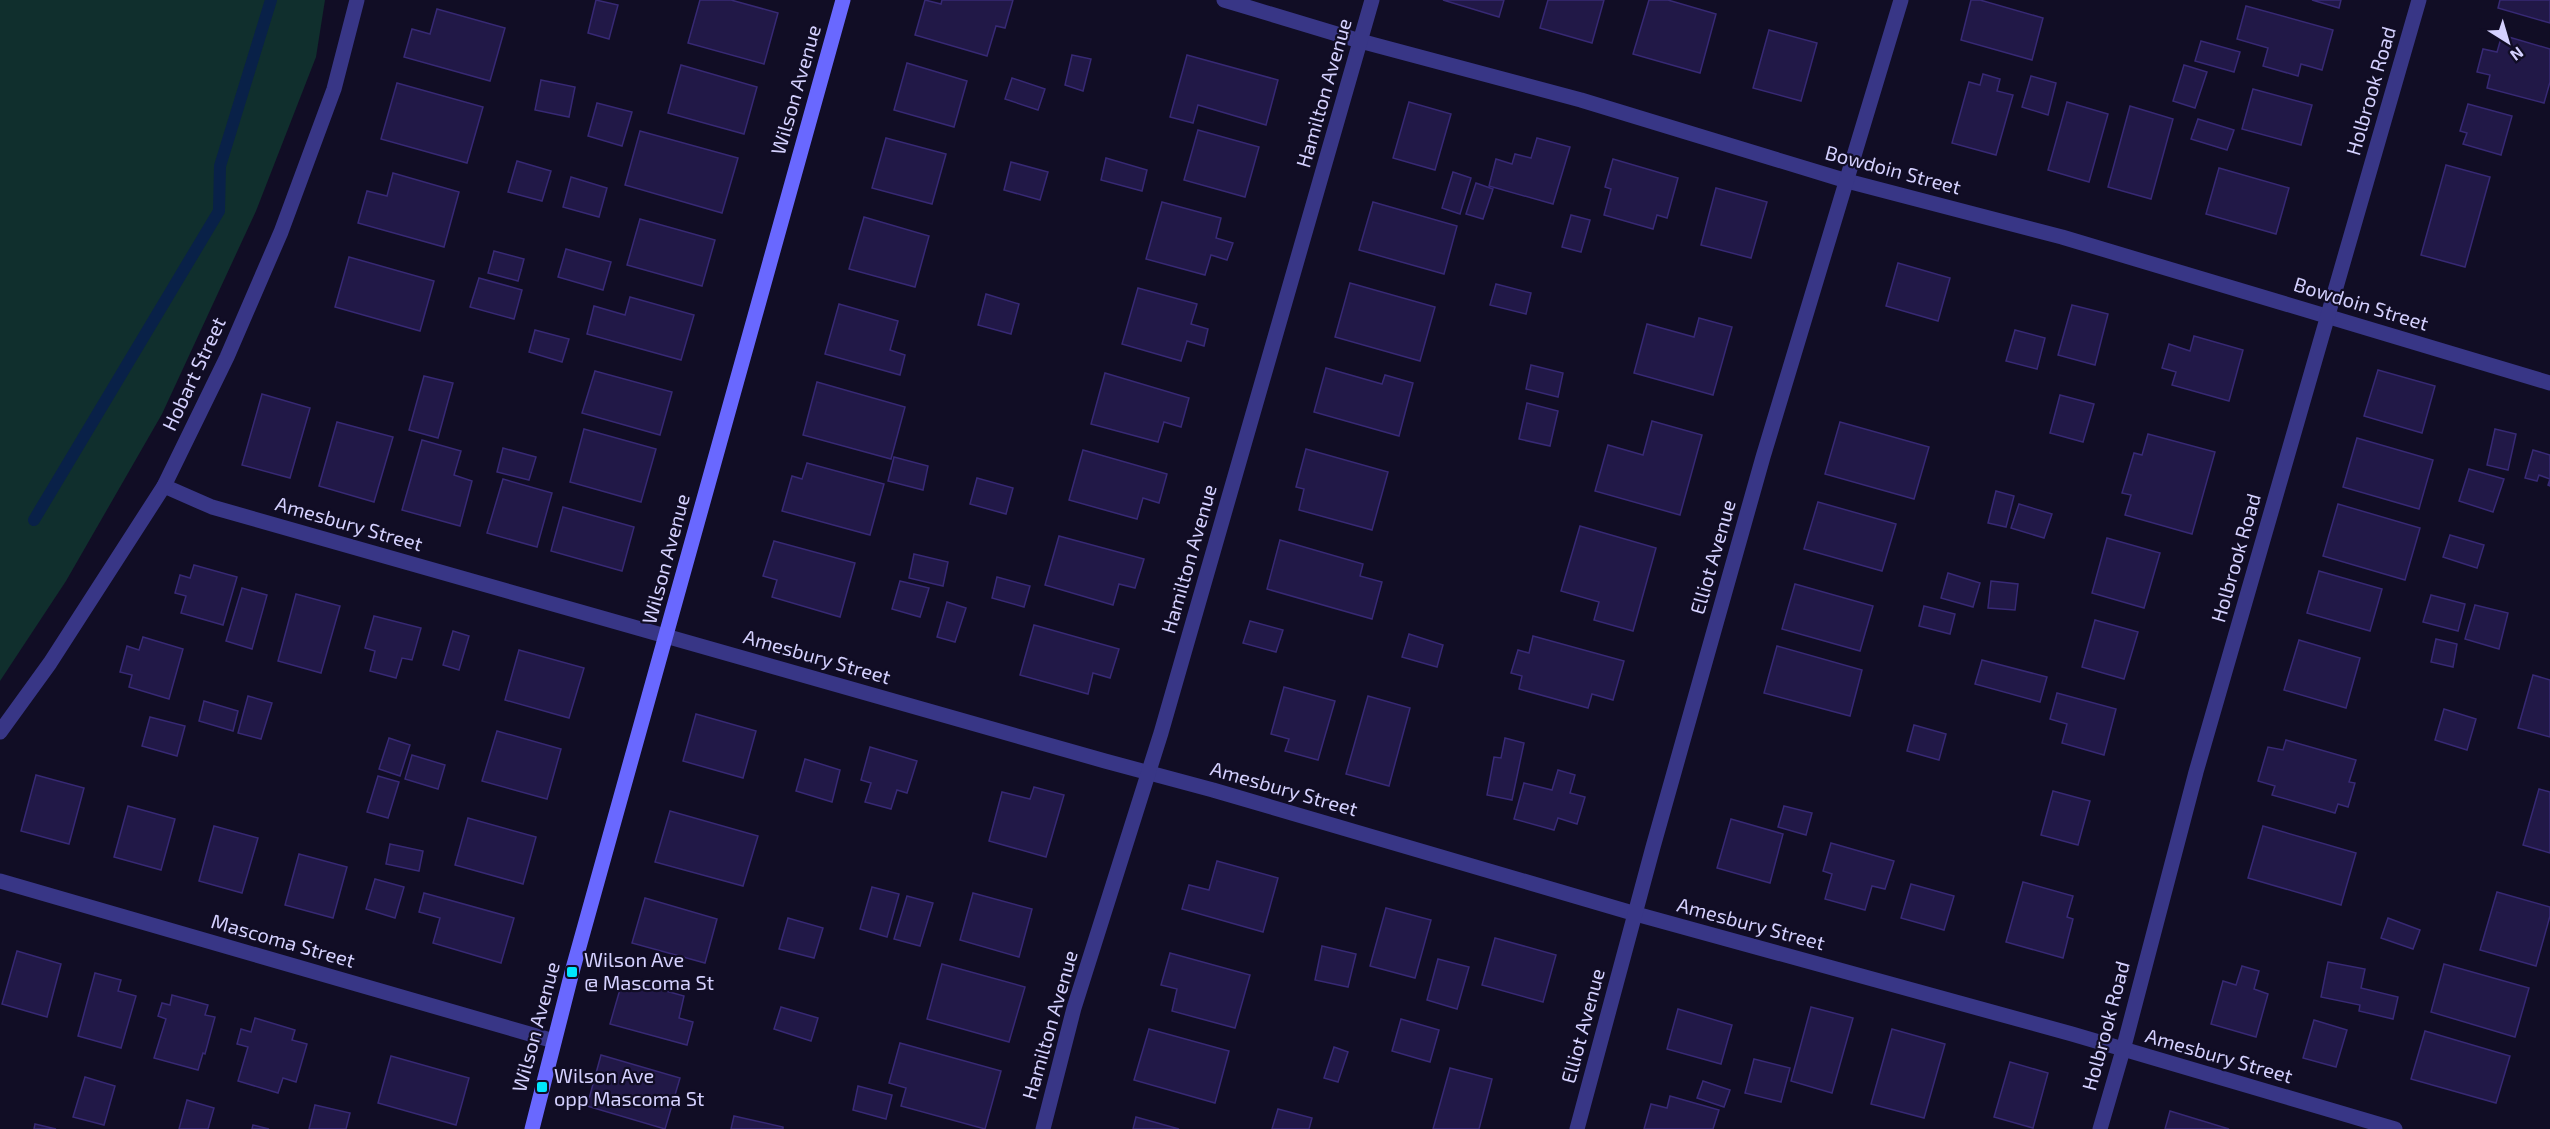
<svg xmlns="http://www.w3.org/2000/svg" width="2550" height="1129" font-family="'Exo 2',sans-serif">
	<rect width="100%" height="100%" fill="#110d25"/>
	<!-- green -->
	<polygon fill="#102f2d" points="0,0 325,0 316,57 256,211 162,414 66,581 0,681"/>
	<g fill="none" stroke-linecap="round" stroke-linejoin="round">
		<!-- stream -->
		<polyline stroke="#092148" stroke-width="12" points="34,520 219,211 220,166 271,0"/>
	</g>
	<!-- building -->
	<g fill="#211847" stroke="#372974" stroke-width="1.5">
		<polygon points="596,0 618,5 609,39 588,33"/>
		<polygon points="700,0 731,0 778,13 764,64 688,43"/>
		<polygon points="925,0 941,4 942,0 1013,0 1005,28 996,26 987,56 915,35"/>
		<polygon points="1443,0 1504,0 1499,17"/>
		<polygon points="1548,0 1604,0 1592,43 1540,28"/>
		<polygon points="1649,0 1668,0 1716,14 1700,73 1633,54"/>
		<polygon points="1971,0 1980,0 2043,18 2032,60 1961,40"/>
		<polygon points="2312,0 2341,0 2339,8"/>
		<polygon points="2500,0 2550,0 2550,23 2498,8"/>
		<polygon points="2246,6 2333,30 2322,70 2301,64 2298,76 2263,66 2268,48 2237,39"/>
		<polygon points="437,9 505,28 490,81 404,57 412,29 430,34"/>
		<polygon points="1769,30 1817,43 1801,101 1753,88"/>
		<polygon points="2502,35 2550,49 2550,82 2544,103 2487,88 2490,75 2477,72 2483,49 2497,52"/>
		<polygon points="2201,41 2240,52 2234,72 2195,61"/>
		<polygon points="1072,55 1091,59 1083,91 1065,85"/>
		<polygon points="1187,55 1278,80 1266,125 1198,105 1193,123 1170,117"/>
		<polygon points="907,63 967,81 954,127 894,110"/>
		<polygon points="681,65 757,87 744,134 668,113"/>
		<polygon points="2184,65 2207,72 2195,108 2173,101"/>
		<polygon points="1983,74 2000,79 1997,91 2013,95 1996,155 1952,143 1969,82 1980,85"/>
		<polygon points="2031,76 2056,83 2048,115 2022,107"/>
		<polygon points="1012,78 1045,89 1038,110 1005,99"/>
		<polygon points="541,80 575,87 569,117 535,110"/>
		<polygon points="397,83 483,107 467,163 381,139"/>
		<polygon points="2253,89 2312,105 2301,145 2242,129"/>
		<polygon points="1409,102 1451,114 1435,170 1393,158"/>
		<polygon points="2067,102 2108,114 2089,182 2048,170"/>
		<polygon points="597,103 632,112 622,146 588,136"/>
		<polygon points="2468,104 2512,116 2501,155 2463,144 2467,133 2460,131"/>
		<polygon points="2130,106 2173,119 2151,199 2108,187"/>
		<polygon points="2198,119 2234,130 2227,150 2191,139"/>
		<polygon points="1198,130 1259,147 1245,197 1184,180"/>
		<polygon points="640,131 738,158 722,213 625,185"/>
		<polygon points="886,138 946,154 932,204 872,188"/>
		<polygon points="1537,138 1570,147 1553,204 1489,186 1496,159 1512,164 1515,154 1531,158"/>
		<polygon points="1106,158 1147,170 1142,191 1101,180"/>
		<polygon points="1613,159 1678,178 1667,218 1657,215 1653,229 1604,215 1611,189 1605,187"/>
		<polygon points="517,161 551,171 542,201 508,192"/>
		<polygon points="1011,162 1048,172 1040,200 1004,190"/>
		<polygon points="2446,165 2490,177 2465,267 2421,255"/>
		<polygon points="2219,168 2289,188 2276,234 2206,214"/>
		<polygon points="1453,172 1471,178 1460,214 1442,208"/>
		<polygon points="393,173 459,192 444,247 358,223 367,191 387,196"/>
		<polygon points="571,177 607,188 599,217 563,207"/>
		<polygon points="1476,183 1493,189 1483,219 1466,214"/>
		<polygon points="1716,188 1767,202 1751,258 1701,245"/>
		<polygon points="1162,202 1221,218 1216,238 1233,243 1227,260 1211,255 1205,275 1146,259"/>
		<polygon points="1373,202 1457,226 1444,274 1359,250"/>
		<polygon points="1571,215 1590,220 1581,252 1562,247"/>
		<polygon points="864,217 929,236 915,287 849,269"/>
		<polygon points="640,219 715,240 702,286 627,265"/>
		<polygon points="566,249 611,262 603,290 558,277"/>
		<polygon points="494,251 524,259 518,281 488,273"/>
		<polygon points="349,257 434,281 420,331 335,307"/>
		<polygon points="1898,263 1950,278 1938,321 1886,306"/>
		<polygon points="479,278 522,290 514,319 470,307"/>
		<polygon points="1350,283 1435,307 1420,361 1335,337"/>
		<polygon points="1496,284 1531,293 1526,314 1490,305"/>
		<polygon points="1138,288 1197,304 1191,324 1208,329 1204,346 1187,341 1181,361 1122,344"/>
		<polygon points="986,294 1019,304 1011,334 978,325"/>
		<polygon points="630,297 694,315 681,360 587,334 594,306 625,315"/>
		<polygon points="839,304 898,321 890,350 905,355 900,375 825,354"/>
		<polygon points="2072,305 2108,314 2095,365 2058,355"/>
		<polygon points="1699,318 1732,327 1713,395 1634,373 1647,324 1694,337"/>
		<polygon points="535,330 569,339 562,362 529,352"/>
		<polygon points="2015,330 2045,338 2037,369 2006,361"/>
		<polygon points="2194,336 2243,350 2229,401 2172,385 2176,372 2162,368 2169,344 2190,351"/>
		<polygon points="1531,365 1563,373 1558,397 1526,389"/>
		<polygon points="1326,368 1382,384 1385,375 1413,383 1399,436 1314,412"/>
		<polygon points="2378,370 2435,386 2422,433 2364,416"/>
		<polygon points="595,371 672,392 660,435 582,413"/>
		<polygon points="1105,373 1189,398 1181,427 1164,422 1158,442 1091,424"/>
		<polygon points="424,376 453,383 438,438 409,430"/>
		<polygon points="817,382 905,407 891,459 803,435"/>
		<polygon points="262,394 310,408 290,478 242,465"/>
		<polygon points="2060,395 2094,404 2083,442 2050,433"/>
		<polygon points="1527,403 1558,411 1550,446 1519,439"/>
		<polygon points="1652,421 1702,435 1680,515 1595,491 1608,445 1643,455"/>
		<polygon points="337,422 393,437 374,502 319,486"/>
		<polygon points="1840,422 1929,447 1914,499 1825,474"/>
		<polygon points="584,429 656,449 641,502 570,482"/>
		<polygon points="2495,429 2516,434 2508,470 2487,465"/>
		<polygon points="2148,434 2215,452 2192,534 2125,515 2131,495 2122,493 2134,453 2142,455"/>
		<polygon points="2357,438 2433,460 2419,509 2343,487"/>
		<polygon points="422,440 461,451 454,475 472,481 460,526 402,510"/>
		<polygon points="503,448 536,457 529,480 497,472"/>
		<polygon points="1306,449 1388,472 1372,530 1299,510 1304,489 1296,487"/>
		<polygon points="1083,450 1167,474 1159,503 1143,498 1137,519 1069,500"/>
		<polygon points="2533,450 2550,455 2550,486 2548,485 2550,479 2539,475 2537,481 2525,478"/>
		<polygon points="894,457 928,466 923,490 888,481"/>
		<polygon points="807,463 884,484 870,535 782,511 792,476 802,479"/>
		<polygon points="2469,469 2504,479 2493,512 2459,501"/>
		<polygon points="977,478 1013,488 1006,514 970,504"/>
		<polygon points="503,479 552,493 537,547 487,533"/>
		<polygon points="1996,491 2014,496 2006,527 1988,523"/>
		<polygon points="1818,502 1896,524 1882,571 1804,549"/>
		<polygon points="2019,504 2052,514 2044,538 2011,528"/>
		<polygon points="2338,504 2420,528 2405,580 2323,556"/>
		<polygon points="563,507 634,527 622,571 551,551"/>
		<polygon points="1580,526 1656,548 1633,631 1594,620 1599,602 1561,591"/>
		<polygon points="2450,535 2484,545 2477,568 2443,557"/>
		<polygon points="1059,536 1144,559 1135,588 1119,584 1113,605 1045,585"/>
		<polygon points="2107,538 2160,553 2144,608 2092,593"/>
		<polygon points="1280,540 1363,564 1360,576 1382,582 1372,619 1267,589"/>
		<polygon points="774,541 855,563 840,617 772,597 777,580 763,576"/>
		<polygon points="914,554 948,562 943,586 909,578"/>
		<polygon points="194,565 237,577 223,625 181,613 186,596 175,593 180,575 190,578"/>
		<polygon points="2319,571 2382,589 2370,631 2307,613"/>
		<polygon points="1948,573 1980,583 1973,607 1941,598"/>
		<polygon points="997,577 1030,586 1024,607 992,598"/>
		<polygon points="900,581 929,588 920,617 892,609"/>
		<polygon points="1991,581 2018,584 2015,610 1988,608"/>
		<polygon points="1795,584 1873,606 1860,651 1782,629"/>
		<polygon points="242,588 267,595 252,649 226,641"/>
		<polygon points="296,594 340,606 321,673 278,661"/>
		<polygon points="2431,595 2465,604 2458,631 2423,622"/>
		<polygon points="947,602 966,608 955,642 937,637"/>
		<polygon points="2475,605 2508,613 2499,649 2465,639"/>
		<polygon points="1924,606 1955,614 1950,634 1919,626"/>
		<polygon points="374,616 421,628 412,660 402,658 396,678 370,671 375,651 365,648"/>
		<polygon points="2095,620 2138,632 2124,679 2082,667"/>
		<polygon points="1250,621 1283,630 1276,652 1243,643"/>
		<polygon points="1034,625 1119,649 1110,678 1093,673 1088,694 1020,675"/>
		<polygon points="453,631 469,636 459,670 443,665"/>
		<polygon points="1409,634 1443,645 1437,667 1402,657"/>
		<polygon points="1533,636 1624,661 1613,700 1592,694 1588,708 1519,689 1522,676 1511,673 1518,650 1529,653"/>
		<polygon points="143,637 183,649 169,699 129,687 132,675 120,672 127,646 139,650"/>
		<polygon points="2436,639 2457,644 2453,667 2431,662"/>
		<polygon points="2299,640 2360,658 2346,708 2284,690"/>
		<polygon points="1777,646 1862,670 1850,716 1764,693"/>
		<polygon points="519,650 584,668 569,718 505,700"/>
		<polygon points="1982,660 2047,677 2040,702 1975,684"/>
		<polygon points="2533,675 2550,680 2550,737 2518,728"/>
		<polygon points="1284,687 1335,701 1318,760 1285,751 1289,739 1271,734"/>
		<polygon points="2057,693 2116,709 2104,755 2062,743 2067,724 2050,719"/>
		<polygon points="248,696 272,703 261,739 238,733"/>
		<polygon points="1368,696 1410,708 1389,786 1346,774"/>
		<polygon points="204,701 238,711 233,731 199,721"/>
		<polygon points="2444,709 2476,719 2467,750 2435,740"/>
		<polygon points="696,714 756,731 743,778 683,761"/>
		<polygon points="150,717 185,726 177,756 142,746"/>
		<polygon points="1914,725 1946,734 1939,760 1907,751"/>
		<polygon points="497,731 561,749 547,799 482,781"/>
		<polygon points="389,738 410,745 400,776 379,769"/>
		<polygon points="1505,738 1524,743 1512,800 1487,795 1494,757 1501,758"/>
		<polygon points="2286,740 2356,760 2349,782 2355,783 2348,807 2338,804 2335,813 2272,795 2275,786 2258,781 2268,747 2283,750"/>
		<polygon points="870,747 917,761 907,793 897,790 891,809 865,802 871,783 861,780"/>
		<polygon points="412,755 445,765 438,789 405,779"/>
		<polygon points="805,759 840,770 832,802 796,791"/>
		<polygon points="1558,770 1575,775 1570,793 1585,797 1577,824 1558,818 1554,830 1514,819 1524,783 1552,790"/>
		<polygon points="36,775 84,788 69,844 21,831"/>
		<polygon points="378,776 399,782 388,818 367,812"/>
		<polygon points="1034,787 1064,795 1046,857 989,841 1002,792 1030,799"/>
		<polygon points="2539,789 2550,792 2550,853 2523,845"/>
		<polygon points="2053,791 2090,801 2078,845 2041,835"/>
		<polygon points="128,806 175,819 161,870 114,857"/>
		<polygon points="1784,806 1812,813 1806,835 1778,827"/>
		<polygon points="670,811 758,836 743,886 655,862"/>
		<polygon points="468,818 536,837 523,884 455,865"/>
		<polygon points="1731,819 1783,834 1770,883 1717,868"/>
		<polygon points="214,826 258,838 242,893 199,881"/>
		<polygon points="2263,826 2356,853 2341,905 2248,878"/>
		<polygon points="1831,843 1894,861 1885,889 1872,886 1865,910 1825,899 1832,874 1823,871"/>
		<polygon points="390,844 423,851 419,871 386,864"/>
		<polygon points="299,854 347,867 333,918 285,905"/>
		<polygon points="1217,861 1278,878 1263,932 1182,909 1189,885 1209,890"/>
		<polygon points="375,879 404,887 395,918 366,909"/>
		<polygon points="2023,882 2073,896 2067,917 2073,919 2063,958 2006,942"/>
		<polygon points="1911,884 1954,896 1944,930 1901,918"/>
		<polygon points="872,887 899,894 887,937 860,929"/>
		<polygon points="2497,892 2550,907 2550,916 2536,966 2480,950"/>
		<polygon points="424,893 514,918 501,963 433,943 440,918 419,912"/>
		<polygon points="973,893 1032,909 1019,957 960,940"/>
		<polygon points="907,896 933,903 920,946 894,939"/>
		<polygon points="645,898 717,919 705,963 632,943"/>
		<polygon points="1386,908 1431,920 1415,978 1370,966"/>
		<polygon points="788,918 823,928 814,958 779,949"/>
		<polygon points="2388,918 2420,930 2413,949 2381,938"/>
		<polygon points="1495,938 1556,955 1543,1002 1482,985"/>
		<polygon points="1322,946 1356,954 1348,987 1315,980"/>
		<polygon points="17,951 61,964 47,1017 2,1004"/>
		<polygon points="1170,953 1250,975 1235,1028 1172,1011 1177,989 1161,985"/>
		<polygon points="1438,959 1469,967 1457,1009 1427,1000"/>
		<polygon points="2328,962 2365,969 2361,988 2398,997 2393,1019 2359,1011 2360,1005 2321,997"/>
		<polygon points="942,964 1025,987 1009,1042 927,1019"/>
		<polygon points="2444,964 2529,988 2515,1037 2431,1012"/>
		<polygon points="2242,966 2259,971 2254,989 2268,994 2256,1037 2211,1024 2223,981 2236,985"/>
		<polygon points="95,973 121,980 118,991 136,996 121,1048 78,1036"/>
		<polygon points="623,979 684,996 679,1018 693,1022 687,1045 610,1024"/>
		<polygon points="172,995 208,1005 205,1015 215,1017 205,1054 203,1053 198,1070 154,1058 166,1019 158,1016 162,1003 170,1005"/>
		<polygon points="781,1007 818,1018 811,1041 774,1029"/>
		<polygon points="1811,1007 1853,1018 1832,1093 1791,1081"/>
		<polygon points="1678,1009 1732,1025 1721,1064 1667,1049"/>
		<polygon points="255,1018 295,1030 292,1040 307,1044 296,1082 283,1078 278,1093 238,1081 248,1047 237,1044 241,1029 251,1032"/>
		<polygon points="1401,1019 1439,1030 1430,1062 1392,1051"/>
		<polygon points="2314,1020 2347,1030 2336,1067 2303,1058"/>
		<polygon points="1149,1029 1229,1051 1215,1103 1134,1080"/>
		<polygon points="1892,1029 1945,1044 1924,1118 1871,1104"/>
		<polygon points="2425,1031 2510,1056 2496,1103 2411,1079"/>
		<polygon points="900,1043 1001,1071 985,1129 901,1106 906,1088 889,1083"/>
		<polygon points="1334,1047 1348,1052 1338,1082 1324,1078"/>
		<polygon points="601,1055 680,1078 665,1129 587,1106"/>
		<polygon points="391,1056 469,1078 456,1125 378,1103"/>
		<polygon points="1754,1059 1790,1068 1781,1102 1745,1093"/>
		<polygon points="2010,1062 2048,1073 2033,1128 1994,1117"/>
		<polygon points="1450,1068 1492,1079 1479,1129 1433,1129"/>
		<polygon points="85,1077 115,1086 104,1125 73,1117"/>
		<polygon points="1703,1081 1730,1090 1724,1107 1697,1098"/>
		<polygon points="858,1086 892,1095 886,1119 853,1110"/>
		<polygon points="1670,1096 1719,1110 1713,1129 1644,1129 1651,1104 1667,1108"/>
		<polygon points="187,1100 214,1108 208,1129 179,1129"/>
		<polygon points="315,1105 350,1113 346,1129 309,1129"/>
		<polygon points="1278,1109 1312,1118 1309,1129 1272,1129"/>
		<polygon points="2170,1111 2229,1129 2165,1129"/>
		<polygon points="734,1116 783,1127 783,1129 731,1129"/>
		<polygon points="1136,1117 1179,1129 1133,1129"/>
		<polygon points="35,1124 56,1129 34,1129"/>
		<polygon points="253,1125 269,1129 252,1129"/>
	</g>
	<g fill="none" stroke-linecap="round" stroke-linejoin="round">
		<!-- street -->
		<g stroke="#383686" stroke-width="15">
			<polyline points="1224,0 1360,41 1581,100 1847,181 2062,237 2550,383"/>
			<polyline points="164,486 212,507 1105,761 1213,790 1636,914 2072,1034 2395,1129"/>
			<polyline points="0,732 50,663 164,486 227,357 281,232 334,89 357,0"/>
			<polyline points="0,881 554,1041"/>
			<polyline points="1043,1129 1074,1008 1161,733 1372,0"/>
			<polyline points="1577,1129 1653,847 1763,457 1901,0"/>
			<polyline points="2100,1129 2123,1050 2196,772 2419,0"/>
		</g>
		<!-- secondary -->
		<polyline stroke="#6968ff" stroke-width="15" points="532,1129 572,972 843,0"/>
	</g>
	<!-- markers -->
	<g fill="#00e6fc" stroke="#110d25" stroke-width="2">
		<rect x="566" y="966" width="12" height="12" rx="3"/>
		<rect x="536" y="1081" width="12" height="12" rx="3"/>
	</g>
	<g text-anchor="middle" stroke-width="4.5" stroke-linejoin="round" paint-order="stroke">
		<!-- street labels -->
		<g font-size="20" fill="#d5d1ff" stroke="#110d25">
			<text transform="translate(796 90) rotate(-74)" y="7">Wilson Avenue</text>
			<text transform="translate(2371 91) rotate(-74)" y="7">Holbrook Road</text>
			<text transform="translate(1324 93) rotate(-74)" y="7">Hamilton Avenue</text>
			<text transform="translate(1893 170) rotate(15)" y="7">Bowdoin Street</text>
			<text transform="translate(2361 304) rotate(17)" y="7">Bowdoin Street</text>
			<text transform="translate(194 374) rotate(-65)" y="7">Hobart Street</text>
			<text transform="translate(349 524) rotate(16)" y="7">Amesbury Street</text>
			<text transform="translate(1713 557) rotate(-74)" y="7">Elliot Avenue</text>
			<text transform="translate(2236 558) rotate(-74)" y="7">Holbrook Road</text>
			<text transform="translate(666 559) rotate(-75)" y="7">Wilson Avenue</text>
			<text transform="translate(1189 559) rotate(-74)" y="7">Hamilton Avenue</text>
			<text transform="translate(817 657) rotate(16)" y="7">Amesbury Street</text>
			<text transform="translate(1284 789) rotate(16)" y="7">Amesbury Street</text>
			<text transform="translate(1751 924) rotate(15)" y="7">Amesbury Street</text>
			<text transform="translate(283 941) rotate(16)" y="7">Mascoma Street</text>
			<text transform="translate(1050 1025) rotate(-74)" y="7">Hamilton Avenue</text>
			<text transform="translate(1583 1026) rotate(-75)" y="7">Elliot Avenue</text>
			<text transform="translate(2106 1026) rotate(-75)" y="7">Holbrook Road</text>
			<text transform="translate(536 1027) rotate(-75)" y="7">Wilson Avenue</text>
			<text transform="translate(2219 1056) rotate(16)" y="7">Amesbury Street</text>
		</g>
		<!-- poi labels -->
		<g font-size="20" fill="#d5d1ff" stroke="#110d25" text-anchor="start">
			<text x="584" y="967">Wilson Ave<tspan x="584" dy="23">@ Mascoma St</tspan></text>
			<text x="554" y="1083">Wilson Ave<tspan x="554" dy="23">opp Mascoma St</tspan></text>
		</g>
	</g>
	<!-- north arrow -->
	<g transform="translate(2508 42) rotate(143)" stroke="#110d25" stroke-width="4.5" paint-order="stroke">
	<path d="M0-4.5L10 22L0 15L-10 22Z" fill="#d5d1ff"/>
	<text y="-9" font-size="16" font-weight="bold" text-anchor="middle" fill="#d5d1ff">N</text>
	</g>
</svg>
